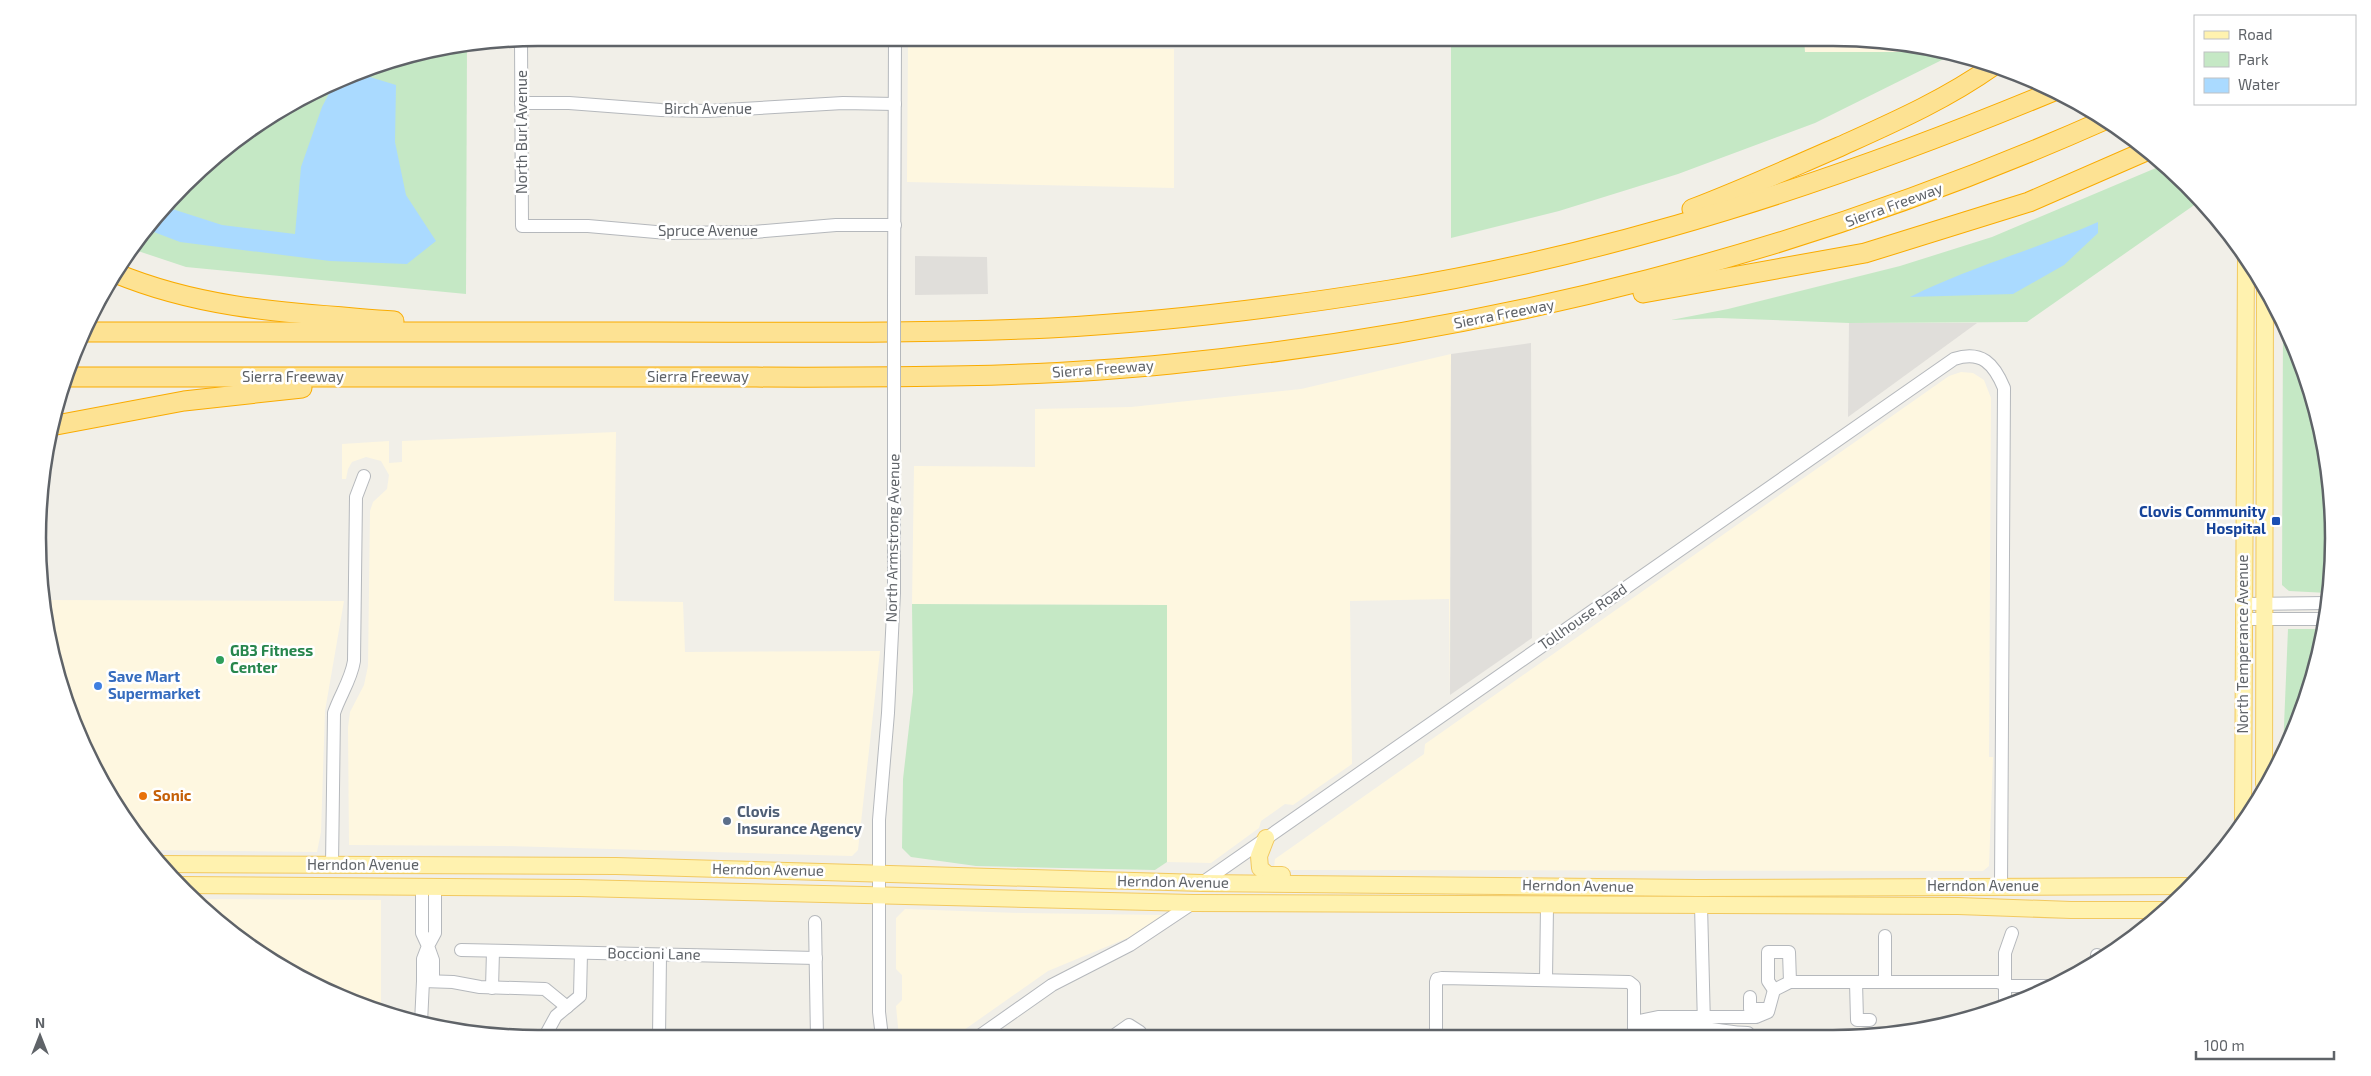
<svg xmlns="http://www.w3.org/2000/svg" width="2371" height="1076" font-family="'Exo 2',sans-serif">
	<rect width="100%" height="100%" fill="#f1efe8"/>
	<!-- commercial -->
	<g fill="#fef7e0">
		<polygon points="1804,38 1833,38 1930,47 1945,52 1804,52"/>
		<polygon points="908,46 1174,49 1174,188 907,182"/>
		<polygon points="1451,354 1450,695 1449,599 1350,601 1352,764 1293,805 1285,804 1261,821 1259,828 1211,863 1167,862 1167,605 912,604 914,466 1035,467 1035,409 1131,407 1301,389"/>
		<polygon points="1961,372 1973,373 1984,380 1991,398 1989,757 1993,757 1989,866 1983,871 1279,870 1274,867 1275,859 1424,754 1425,744 1949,376"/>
		<polygon points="616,432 614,601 683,602 685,652 880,651 858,850 852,856 505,846 349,845 348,727 350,712 364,685 368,666 370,511 373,502 387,489 389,475 381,461 366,457 352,462 348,469 346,479 342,479 342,444 389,441 389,463 402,462 402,441"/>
		<polygon points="42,600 344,601 325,711 321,832 317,852 149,850 104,788 64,699"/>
		<polygon points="193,899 381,900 381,1011 347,1001 288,971 208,914"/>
		<polygon points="905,909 1021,913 1164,915 1130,937 1048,971 954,1037 899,1037 896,1006 902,1000 902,975 896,969 896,918"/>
	</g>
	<!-- industrial -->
	<g fill="#e0deda">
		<polygon points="915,256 987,257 988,294 915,295"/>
		<polygon points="1849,323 1977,323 1848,417"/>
		<polygon points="1531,343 1532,638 1450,695 1451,354"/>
	</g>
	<!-- green -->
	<g fill="#c5e8c5">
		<polygon points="1451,38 1804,38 1805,52 1945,52 1954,54 1815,123 1678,174 1559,211 1451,238"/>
		<polygon points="467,46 466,294 186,267 132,249 162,208 208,162 288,104 377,64 441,47"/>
		<polygon points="2163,165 2187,184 2200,201 2027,322 1849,323 1719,318 1671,320 1728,309 1900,266 1992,237"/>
		<path d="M2283,323c34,64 47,141 50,213 1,19 -3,39 -5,57l-39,-2 -7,-6z"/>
		<polygon points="912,604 1167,605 1167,862 1155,870 976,866 911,857 902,848 903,779 913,692"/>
		<polygon points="2288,629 2325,629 2296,729 2283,750"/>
	</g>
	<!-- water -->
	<g fill="#aadaff">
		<polygon points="360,74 396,85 395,142 406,195 436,241 407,264 330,261 180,242 146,229 163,206 222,225 295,234 301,167 322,107 334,84"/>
		<path d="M2098,222v11l-34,32 -51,29 -103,3c60,-30 126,-48 188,-75z"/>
	</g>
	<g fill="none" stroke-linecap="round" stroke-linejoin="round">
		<!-- minor casing -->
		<g stroke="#b5b8bc" stroke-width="14">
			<g id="minor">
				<polyline points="521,39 522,226 588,226 667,233 754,232 836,225 895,225"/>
				<polyline points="521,103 569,103 661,110 707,111 843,103 895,104"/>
				<polyline points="894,299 895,38"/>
				<polyline points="2243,604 2327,603"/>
				<polyline points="2243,619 2326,619"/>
				<path d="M332,865l2,-152c6,-18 17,-33 20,-52l2,-164 8,-21"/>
				<path d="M1202,883l752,-524c28,-9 40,5 50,29l-3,498"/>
				<polyline points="422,886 422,933 428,946 423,959 423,981"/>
				<polyline points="1701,905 1704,1025"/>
				<polyline points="815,922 817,1038"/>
				<polyline points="1885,936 1885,982"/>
				<polyline points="461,950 816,958"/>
				<polyline points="2097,955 2097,959"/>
				<polyline points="1546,979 1547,906"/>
				<polyline points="433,981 433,960 428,946 435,933 435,886"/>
				<polyline points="1856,982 1857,1020 1870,1020"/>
				<polyline points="492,988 493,951"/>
				<polyline points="1774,990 1768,981 1768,952 1789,952 1790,982"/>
				<polyline points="1750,997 1750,1009 1766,1009"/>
				<polyline points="2005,1006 2005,953 2012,933"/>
				<polyline points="421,1023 423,981 453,982 480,987 545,989 567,1007"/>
				<path d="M1748,1033c-16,0 -31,-4 -47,-5 -25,-1 -42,0 -67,-6l24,-5h98l12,-5 6,-22 16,-8h208l12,4h39"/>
				<polyline points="1436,1036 1436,982 1437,979 1442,978 1629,982 1634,986 1634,1035"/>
				<polyline points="882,1037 879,1012 879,820 888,713 894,593 894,409"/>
				<polyline points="978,1037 1052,985 1130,945 1193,903"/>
				<polyline points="1112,1037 1129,1025 1140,1032 1141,1037"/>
				<polyline points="544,1038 556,1016 580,996 581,953"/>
				<polyline points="659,1038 660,955"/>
			</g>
		</g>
		<!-- major casing -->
		<g stroke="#f2c960" stroke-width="18">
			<g id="major">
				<polyline points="2264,784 2265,290"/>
				<polyline points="2243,821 2246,256"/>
				<polyline points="1266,838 1259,856 1260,868 1268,875 1282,875"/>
				<polyline points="159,864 616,866 1202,883 1698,888 2187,886"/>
				<polyline points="179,885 579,888 1193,903 1958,906 2071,910 2163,910"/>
			</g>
		</g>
		<!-- highway casing -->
		<g stroke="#f9ab00" stroke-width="21">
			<g id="highway">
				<path d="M1692,209c50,-19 98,-41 147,-62 53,-24 106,-47 154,-81"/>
				<path d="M115,273c92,38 181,40 279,48"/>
				<polyline points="1643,293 1865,253 2029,202 2146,151"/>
				<path d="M84,332c188,0 376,0 564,0 134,0 268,2 402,-4 114,-6 228,-20 340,-38 229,-37 450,-110 664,-199"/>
				<path d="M64,377c209,0 418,0 627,0 160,0 321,3 480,-13 327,-33 635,-111 936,-245"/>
				<polyline points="51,426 184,401 302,388"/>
			</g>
		</g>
		<!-- minor -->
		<use href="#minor" stroke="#fff" stroke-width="12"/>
		<!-- major -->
		<use href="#major" stroke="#fff2af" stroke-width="16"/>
		<!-- highway -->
		<use href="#highway" stroke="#fde293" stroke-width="19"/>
		<!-- minor-bridge casing -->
		<g stroke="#b5b8bc" stroke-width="14" stroke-linecap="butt">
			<polyline id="minor-bridge" points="894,409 894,299"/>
		</g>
		<!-- minor-bridge -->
		<use href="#minor-bridge" stroke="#fff" stroke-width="12"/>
	</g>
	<!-- markers -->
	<rect fill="#1a4fb4" stroke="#fff" stroke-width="2" x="2271" y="516" width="10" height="10" rx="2.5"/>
	<circle fill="#2e9e5b" stroke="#fff" stroke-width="2" cx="220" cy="660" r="5"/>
	<circle fill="#3f7fe0" stroke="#fff" stroke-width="2" cx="98" cy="686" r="5"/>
	<circle fill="#e8710a" stroke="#fff" stroke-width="2" cx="143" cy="796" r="5"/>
	<circle fill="#5c6f8a" stroke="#fff" stroke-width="2" cx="727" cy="821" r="5"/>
	<g text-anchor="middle" stroke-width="5" stroke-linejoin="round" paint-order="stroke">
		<!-- street labels -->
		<g font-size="15" fill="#5f6368" stroke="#fff">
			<text x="708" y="114">Birch Avenue</text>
			<text transform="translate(522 132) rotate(-90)" y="5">North Burl Avenue</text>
			<text transform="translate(1894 205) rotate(-20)" y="5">Sierra Freeway</text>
			<text x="708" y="236">Spruce Avenue</text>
			<text transform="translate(1504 314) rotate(-11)" y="5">Sierra Freeway</text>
			<text transform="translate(1103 369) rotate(-4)" y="5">Sierra Freeway</text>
			<text x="293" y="382">Sierra Freeway</text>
			<text x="698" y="382">Sierra Freeway</text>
			<text transform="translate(893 538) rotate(-89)" y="5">North Armstrong Avenue</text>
			<text transform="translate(1583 617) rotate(-35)" y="5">Tollhouse Road</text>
			<text transform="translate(2243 644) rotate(-90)" y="5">North Temperance Avenue</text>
			<text x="363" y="870">Herndon Avenue</text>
			<text transform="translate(768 870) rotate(1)" y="5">Herndon Avenue</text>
			<text transform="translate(1173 882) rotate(1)" y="5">Herndon Avenue</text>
			<text transform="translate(1578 886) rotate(1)" y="5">Herndon Avenue</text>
			<text x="1983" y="891">Herndon Avenue</text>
			<text transform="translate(654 954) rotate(1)" y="5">Boccioni Lane</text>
		</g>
		<!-- transit labels -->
		<g font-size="15" font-weight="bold" fill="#164399" stroke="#fff" text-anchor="end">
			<text x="2266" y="517">Clovis Community<tspan x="2266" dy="17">Hospital</tspan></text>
		</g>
		<!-- leisure labels -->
		<g font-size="15" font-weight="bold" fill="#27864d" stroke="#fff" text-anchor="start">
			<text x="230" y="656">GB3 Fitness<tspan x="230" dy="17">Center</tspan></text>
		</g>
		<!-- shop labels -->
		<g font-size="15" font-weight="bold" fill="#366cbe" stroke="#fff" text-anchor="start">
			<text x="108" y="682">Save Mart<tspan x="108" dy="17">Supermarket</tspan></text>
		</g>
		<!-- food labels -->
		<g font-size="15" font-weight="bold" fill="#c56008" stroke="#fff" text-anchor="start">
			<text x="153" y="801">Sonic</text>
		</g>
		<!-- service labels -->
		<g font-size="15" font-weight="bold" fill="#4e5e75" stroke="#fff" text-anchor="start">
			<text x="737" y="817">Clovis<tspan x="737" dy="17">Insurance Agency</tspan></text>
		</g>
	</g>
	<!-- crop -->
	<path d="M0 0H2371V1076H0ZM538 46H1833A492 492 0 0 1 2325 538V538A492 492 0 0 1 1833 1030H538A492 492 0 0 1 46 538V538A492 492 0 0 1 538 46Z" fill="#fff" fill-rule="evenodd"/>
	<path fill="none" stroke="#5f6368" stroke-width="2.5" d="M538 46H1833A492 492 0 0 1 2325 538V538A492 492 0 0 1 1833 1030H538A492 492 0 0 1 46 538V538A492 492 0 0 1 538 46Z"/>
	<!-- legend -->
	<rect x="2194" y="15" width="162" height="90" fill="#ffffff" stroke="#bfc1c3"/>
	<rect x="2204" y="31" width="25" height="8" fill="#fff2af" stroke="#bfc1c3"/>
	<text x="2238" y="40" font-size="15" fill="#5f6368">Road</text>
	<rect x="2204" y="52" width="25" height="15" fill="#c5e8c5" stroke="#bfc1c3"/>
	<text x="2238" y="65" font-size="15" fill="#5f6368">Park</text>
	<rect x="2204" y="78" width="25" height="15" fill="#aadaff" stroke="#bfc1c3"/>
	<text x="2238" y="90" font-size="15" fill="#5f6368">Water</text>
	<!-- north arrow -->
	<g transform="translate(40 1036)" stroke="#ffffff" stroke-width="4" paint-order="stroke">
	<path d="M0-4L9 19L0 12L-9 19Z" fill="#5f6368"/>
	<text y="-8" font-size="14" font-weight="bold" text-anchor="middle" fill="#5f6368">N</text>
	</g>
	<!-- scale -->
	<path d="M2196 1051v8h138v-8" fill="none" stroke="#5f6368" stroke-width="2.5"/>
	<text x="2204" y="1051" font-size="15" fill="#5f6368" stroke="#ffffff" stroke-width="4" paint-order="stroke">100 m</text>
</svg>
